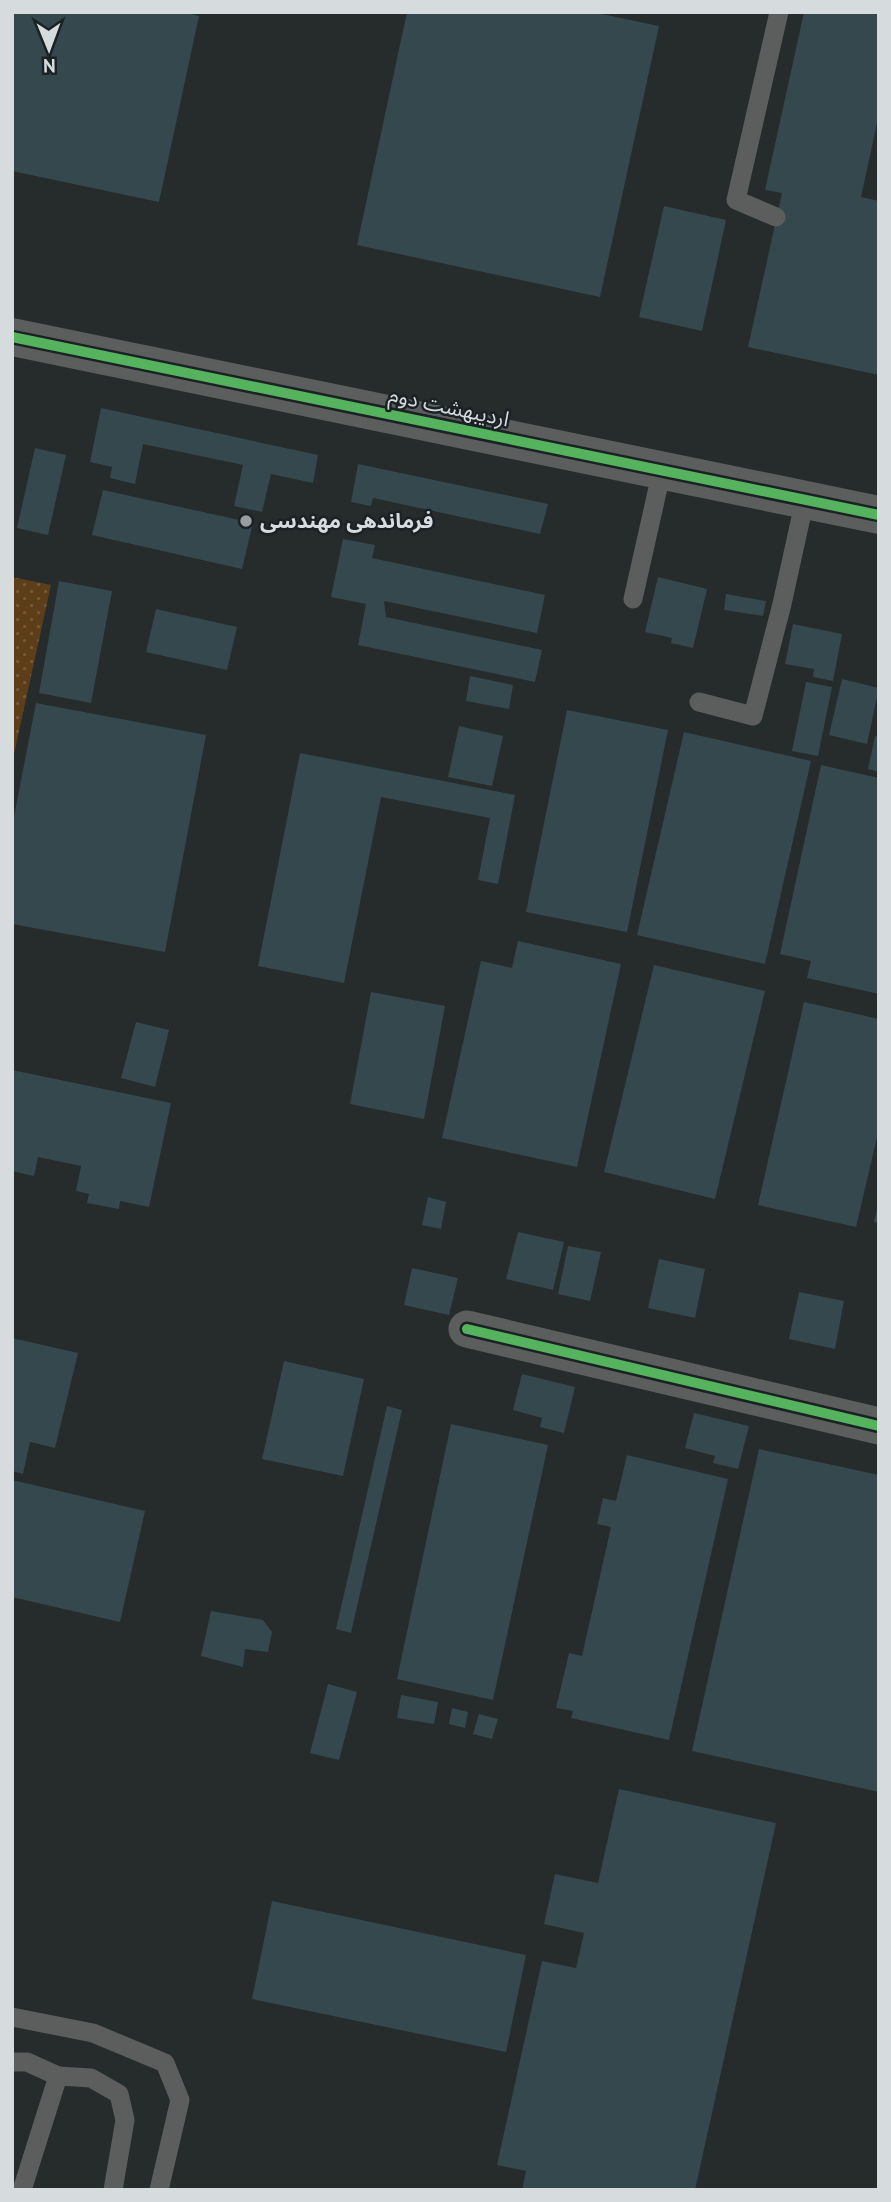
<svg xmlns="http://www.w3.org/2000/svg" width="891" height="2202" font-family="'PT Sans','Noto Sans Arabic',sans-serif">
	<defs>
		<pattern id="grass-dots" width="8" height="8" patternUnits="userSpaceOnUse" patternTransform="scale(1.75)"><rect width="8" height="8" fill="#5e3e19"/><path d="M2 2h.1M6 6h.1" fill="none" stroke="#74593a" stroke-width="1.8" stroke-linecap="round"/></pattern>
	</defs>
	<rect width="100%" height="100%" fill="#262b2c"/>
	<!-- grass -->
	<polygon fill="url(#grass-dots)" points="12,577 51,585 12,763"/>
	<!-- building -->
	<g fill="#35484d">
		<polygon points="12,12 184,12 199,16 159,202 12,171"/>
		<polygon points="407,12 592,12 659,26 600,297 357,245"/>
		<polygon points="804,12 879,12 879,114 861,197 879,201 879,375 748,347 782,193 765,190"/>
		<polygon points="664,206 726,220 702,331 639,317"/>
		<polygon points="101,408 318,455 313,483 271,474 262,512 234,506 243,465 143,444 135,484 110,478 112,467 90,462"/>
		<polygon points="35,448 66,455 48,535 17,528"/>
		<polygon points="358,464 548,504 540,534 373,498 371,506 351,502"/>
		<polygon points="103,490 253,523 242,569 92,535"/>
		<polygon points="343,539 375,545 372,558 545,595 537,633 384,601 386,617 542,650 535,682 358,645 366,604 331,597"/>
		<polygon points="658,577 707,589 693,648 671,643 672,638 645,632"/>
		<polygon points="59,581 112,591 91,703 39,693"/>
		<polygon points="726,594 766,601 763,616 724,610"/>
		<polygon points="156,609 237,627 227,670 146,652"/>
		<polygon points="793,624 842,634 833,681 813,677 814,669 785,664"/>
		<polygon points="470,676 513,685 509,709 466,701"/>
		<polygon points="842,679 879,688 867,744 829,735"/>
		<polygon points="806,682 832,687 818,756 792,751"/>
		<polygon points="36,703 206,735 165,952 12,924 12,827"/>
		<polygon points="567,710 668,730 627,932 526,912"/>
		<polygon points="459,726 503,736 492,786 448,777"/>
		<polygon points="684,732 811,761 765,964 637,935"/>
		<polygon points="875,736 879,737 879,772 868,769"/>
		<polygon points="300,753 515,795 498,884 478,880 490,818 381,797 344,983 258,966"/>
		<polygon points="821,765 879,778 879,994 807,978 811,961 780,954"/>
		<polygon points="518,941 621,964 577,1167 442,1138 481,961 512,968"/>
		<polygon points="654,965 765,991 715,1199 604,1172"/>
		<polygon points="371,992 445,1006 424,1119 350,1104"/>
		<polygon points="804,1002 879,1019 879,1129 856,1227 758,1205"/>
		<polygon points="136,1022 169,1030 155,1087 121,1078"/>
		<polygon points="12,1070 171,1103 149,1207 120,1201 119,1209 87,1203 89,1194 76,1191 81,1166 38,1157 34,1176 12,1171"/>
		<polygon points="428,1197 446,1202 441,1229 422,1225"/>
		<polygon points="878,1205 879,1206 879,1223 874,1222"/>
		<polygon points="518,1232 564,1242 553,1290 506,1279"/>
		<polygon points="568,1246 601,1252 590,1301 558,1294"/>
		<polygon points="659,1259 705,1269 695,1318 648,1308"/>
		<polygon points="412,1268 458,1278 449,1315 404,1305"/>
		<polygon points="799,1292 844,1301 835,1349 789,1339"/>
		<polygon points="12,1338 78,1353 55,1448 30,1442 23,1474 12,1471"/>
		<polygon points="284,1361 364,1379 343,1476 262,1459"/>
		<polygon points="522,1374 575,1387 564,1433 540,1427 542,1418 513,1410"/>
		<polygon points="387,1406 402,1410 351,1633 336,1629"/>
		<polygon points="694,1413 749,1426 738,1469 713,1463 715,1456 685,1448"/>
		<polygon points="451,1424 548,1445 493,1700 397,1679"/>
		<polygon points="759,1449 879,1475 879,1792 692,1751"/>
		<polygon points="627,1455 728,1479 669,1740 571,1718 573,1711 556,1708 569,1653 582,1656 611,1527 597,1524 603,1498 616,1501"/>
		<polygon points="12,1480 145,1511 120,1622 12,1597"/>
		<polygon points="211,1611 263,1620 272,1632 268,1652 245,1649 243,1667 201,1656"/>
		<polygon points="328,1684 357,1692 339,1760 310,1753"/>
		<polygon points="401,1695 438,1702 434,1724 397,1718"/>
		<polygon points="452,1708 468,1712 465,1728 449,1724"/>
		<polygon points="479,1714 498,1719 492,1739 473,1734"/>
		<polygon points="619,1789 776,1823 695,2190 522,2190 526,2171 497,2165 542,1961 576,1968 584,1933 544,1924 555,1874 598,1883"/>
		<polygon points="272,1901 526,1955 506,2052 252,1999"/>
	</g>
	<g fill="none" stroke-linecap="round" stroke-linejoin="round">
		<!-- service -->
		<g stroke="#5c5d5d" stroke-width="19">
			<polyline points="776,217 736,200 779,12"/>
			<polyline points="633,599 662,470"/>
			<polyline points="699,702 753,716 782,604 805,499"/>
			<polyline points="12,2017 93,2033 165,2063 180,2100 159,2190"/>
			<polyline points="12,2062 27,2062 58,2076"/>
			<polyline points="22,2190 58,2076 91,2078 119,2094 125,2120 113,2190"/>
		</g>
		<!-- minor -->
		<polyline stroke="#5c5d5d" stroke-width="37" points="467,1329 879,1426"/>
		<!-- tertiary -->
		<polyline stroke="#5c5d5d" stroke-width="38" points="12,337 879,515"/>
		<!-- cycleway casing -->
		<g stroke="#1a2225" stroke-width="15">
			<g id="cycleway">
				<polyline points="12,337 879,515"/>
				<polyline points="467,1329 879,1426"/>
			</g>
		</g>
		<!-- cycleway -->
		<use href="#cycleway" stroke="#56b35d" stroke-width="10"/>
	</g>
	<!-- markers -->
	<circle fill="#989d9f" stroke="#1a2225" stroke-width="2.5" cx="246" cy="521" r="7"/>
	<g text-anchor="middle" stroke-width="5" stroke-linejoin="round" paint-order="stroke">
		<!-- street labels -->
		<g font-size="21" fill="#d6dbdd" stroke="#1a2225">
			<text transform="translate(449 407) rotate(12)" y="7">اردیبهشت دوم</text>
		</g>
		<!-- poi labels -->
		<g font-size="21" font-weight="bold" fill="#d6dbdd" stroke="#1a2225" text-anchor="start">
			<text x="260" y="528">فرماندهی مهندسی</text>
		</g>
	</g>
	<!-- border -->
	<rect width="891" height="2202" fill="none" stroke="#d6dbdd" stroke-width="28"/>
	<!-- north arrow -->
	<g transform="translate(49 49) rotate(179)" stroke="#1a2225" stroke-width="5" paint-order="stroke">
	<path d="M0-5L12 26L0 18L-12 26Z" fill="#d6dbdd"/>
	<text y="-10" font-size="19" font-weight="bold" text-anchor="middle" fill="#d6dbdd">N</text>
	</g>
</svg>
